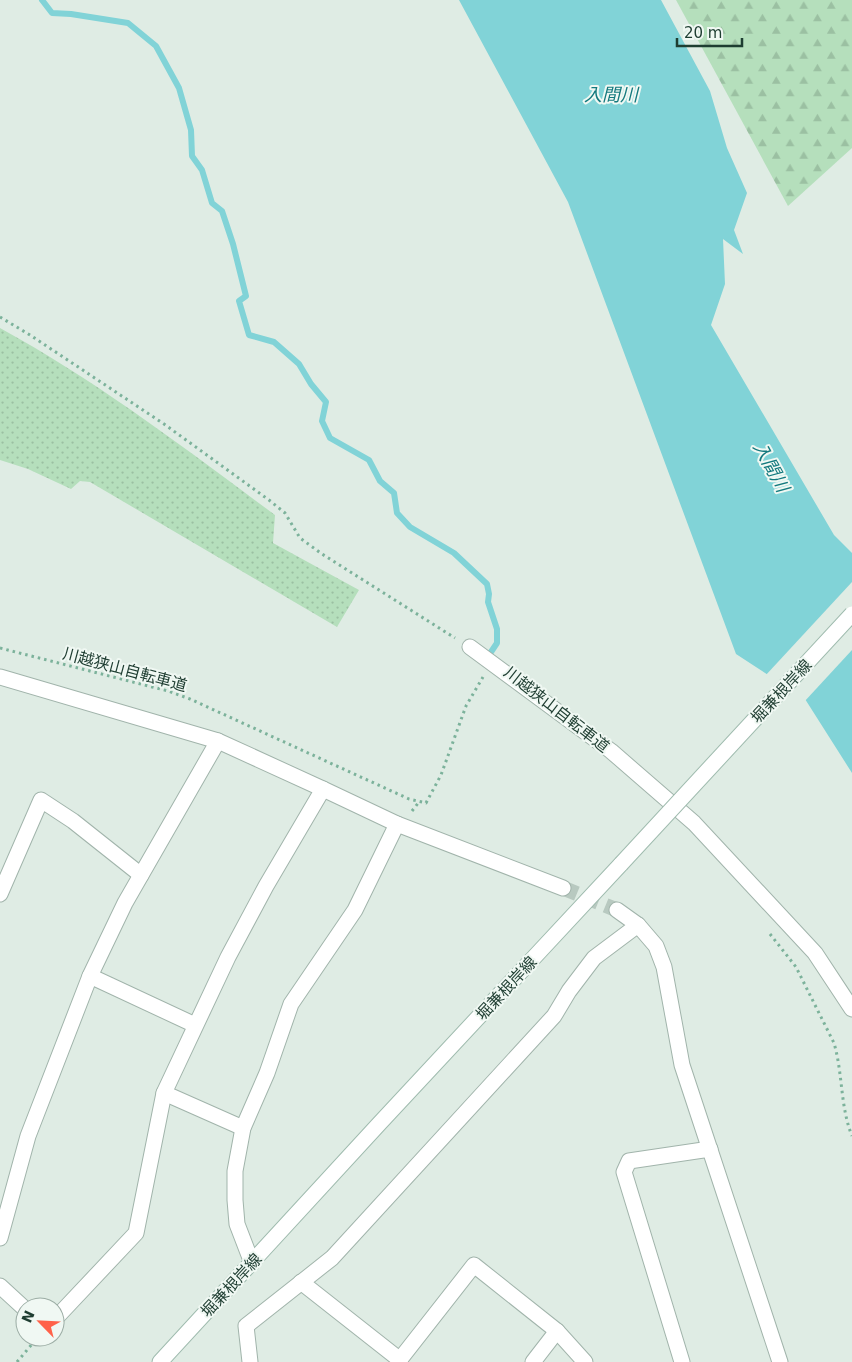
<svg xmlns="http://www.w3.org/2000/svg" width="852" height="1362" font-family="'DejaVu Sans','Noto Sans JP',sans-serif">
	<defs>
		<pattern id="grass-dots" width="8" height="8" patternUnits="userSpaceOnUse" patternTransform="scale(1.25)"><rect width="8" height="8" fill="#b5dfbc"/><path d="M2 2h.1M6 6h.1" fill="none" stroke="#9bc0a2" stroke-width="1.8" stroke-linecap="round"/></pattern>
		<pattern id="forest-firs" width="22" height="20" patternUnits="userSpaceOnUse" patternTransform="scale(1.25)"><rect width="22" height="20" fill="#b5dfbc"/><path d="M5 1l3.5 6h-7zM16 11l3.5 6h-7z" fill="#9bc0a2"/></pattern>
	</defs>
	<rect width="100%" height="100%" fill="#dfece4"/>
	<!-- grass -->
	<path fill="url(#grass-dots)" d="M0,328c97,53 186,121 275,187l-2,28 86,47 -22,37 -247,-145 -10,-1 -9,8 -43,-20 -28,-9z"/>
	<!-- forest -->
	<polygon fill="url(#forest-firs)" points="676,0 852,0 852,148 788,206"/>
	<!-- water -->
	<polygon fill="#81d3d7" points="459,0 661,0 710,91 727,148 747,193 734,230 743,254 723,239 725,284 711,325 834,535 852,553 852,773 805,699 736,654 568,202"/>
	<!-- pier -->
	<polygon fill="#dfece4" points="852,582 852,650 804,702 765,676"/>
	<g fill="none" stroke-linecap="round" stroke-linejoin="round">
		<!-- stream -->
		<polyline stroke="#81d3d7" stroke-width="6" points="42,0 52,13 71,14 128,23 156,46 179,88 191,130 192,156 202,170 212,203 222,211 233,244 246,296 239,301 249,335 274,342 299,364 311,384 326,402 322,421 330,438 369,460 380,481 394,493 397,513 410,527 454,553 487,584 489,594 488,602 497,629 497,643 489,655"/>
		<!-- street-tunnel -->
		<polyline stroke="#b8c9c0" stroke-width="15" stroke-dasharray="15 8" stroke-linecap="butt" points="563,888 617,910"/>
		<!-- street casing -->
		<g stroke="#a1b4ab" stroke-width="17">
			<g id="street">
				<polyline points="470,647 611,751 694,823 815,953 852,1009"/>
				<polyline points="0,677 218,741 323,789 397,824 563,888"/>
				<polyline points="0,894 41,800 73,821 141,875"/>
				<polyline points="617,910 638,925 656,946 664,967 682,1065 780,1362"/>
				<polyline points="90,976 195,1025"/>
				<polyline points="164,1093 243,1128"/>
				<polyline points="0,1238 28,1136 90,976 125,903 218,741"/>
				<polyline points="252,1263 237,1224 235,1200 235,1171 243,1128 267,1073 291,1004 355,910 397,824"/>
				<polyline points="301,1282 400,1360"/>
				<polyline points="0,1286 25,1309"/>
				<polyline points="55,1319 136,1233 164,1093 228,957 266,886 323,789"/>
				<polyline points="250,1362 246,1326 332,1258 554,1016 569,991 594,958 638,925"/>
				<polyline points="398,1362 474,1265 557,1331 585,1362"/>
				<polyline points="533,1362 557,1331"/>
				<polyline points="682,1362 624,1172 629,1161 710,1149"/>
			</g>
		</g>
		<!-- secondary casing -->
		<g stroke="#9fbbae" stroke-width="17">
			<polyline id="secondary" points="160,1362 378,1125 621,864"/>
		</g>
		<!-- path -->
		<g stroke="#7cb29b" stroke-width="3" stroke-dasharray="2.5 4" stroke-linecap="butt">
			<polyline points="0,317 30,335 164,424 269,500 285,513 300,538 322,554 455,638"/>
			<polyline points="0,648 168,691 190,699 409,799 426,803 441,775 466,706 483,677"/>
			<polyline points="412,811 419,802"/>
			<path d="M770,934l26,33 38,76c9,31 6,63 18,93"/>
			<polyline points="17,1362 38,1337"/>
		</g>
		<!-- street -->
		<use href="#street" stroke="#fff" stroke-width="15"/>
		<!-- secondary -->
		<use href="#secondary" stroke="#fff" stroke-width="15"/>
		<!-- secondary-bridge casing -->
		<g stroke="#9fbbae" stroke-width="17" stroke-linecap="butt">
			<polyline id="secondary-bridge" points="621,864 852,614"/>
		</g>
		<!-- secondary-bridge -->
		<use href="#secondary-bridge" stroke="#fff" stroke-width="15"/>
	</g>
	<g text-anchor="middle" stroke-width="4" stroke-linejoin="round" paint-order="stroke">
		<!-- street labels -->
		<g font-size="16" fill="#1e3d31" stroke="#f0f8f3">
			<text transform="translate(125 669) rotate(15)" y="6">川越狭山自転車道</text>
			<text transform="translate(781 691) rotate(-47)" y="6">堀兼根岸線</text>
			<text transform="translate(557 709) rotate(38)" y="6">川越狭山自転車道</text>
			<text transform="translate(506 988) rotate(-47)" y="6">堀兼根岸線</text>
			<text transform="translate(231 1285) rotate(-47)" y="6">堀兼根岸線</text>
		</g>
		<!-- water labels -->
		<g font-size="18" font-style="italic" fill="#13797e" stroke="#f0f8f3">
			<text x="611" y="101">入間川</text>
			<text transform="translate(771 467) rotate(61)" y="6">入間川</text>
		</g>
	</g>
	<!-- north arrow -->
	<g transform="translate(40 1322) rotate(294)"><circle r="24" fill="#f0f8f3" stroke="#9cada5"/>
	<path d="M0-4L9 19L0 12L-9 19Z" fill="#ff624a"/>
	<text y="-8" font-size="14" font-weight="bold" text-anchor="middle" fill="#1e3d31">N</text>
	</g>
	<!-- scale -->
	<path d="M677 38v8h65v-8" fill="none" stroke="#1e3d31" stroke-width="2.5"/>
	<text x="684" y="38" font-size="15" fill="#1e3d31" stroke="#f0f8f3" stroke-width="4" paint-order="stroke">20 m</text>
</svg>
